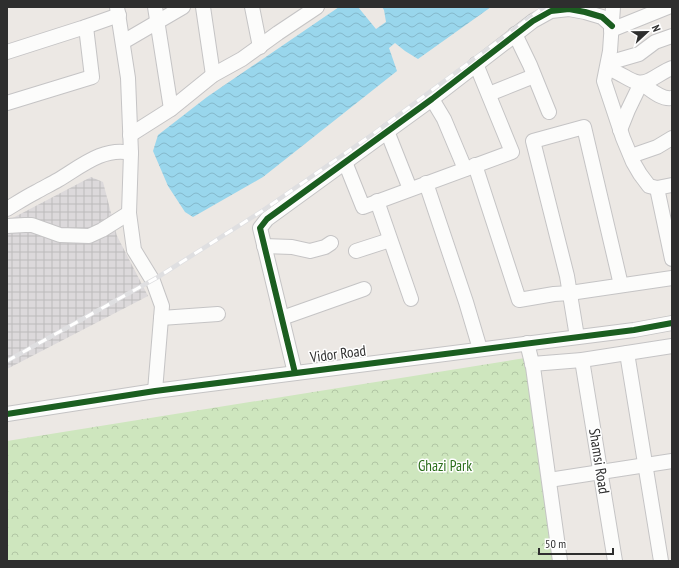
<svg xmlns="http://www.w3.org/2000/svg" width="679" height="568" font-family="'PT Sans Narrow',sans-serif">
	<defs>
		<pattern id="industrial-grid" width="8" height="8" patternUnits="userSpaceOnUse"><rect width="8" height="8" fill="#dcd9db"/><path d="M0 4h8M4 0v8" fill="none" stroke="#bdbbbc"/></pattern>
		<pattern id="park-crowns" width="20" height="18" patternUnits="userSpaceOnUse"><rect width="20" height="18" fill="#cee6be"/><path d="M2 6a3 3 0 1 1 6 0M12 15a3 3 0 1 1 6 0" fill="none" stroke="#b1c6a4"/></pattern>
		<pattern id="water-waves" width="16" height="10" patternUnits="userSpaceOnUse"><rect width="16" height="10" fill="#99d6ec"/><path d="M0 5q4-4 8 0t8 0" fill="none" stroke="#84b8cb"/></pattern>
	</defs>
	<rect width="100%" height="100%" fill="#ece8e4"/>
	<!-- industrial -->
	<polygon fill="url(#industrial-grid)" points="91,177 103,182 117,236 148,296 7,369 7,221"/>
	<!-- park -->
	<polygon fill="url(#park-crowns)" points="525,358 553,561 7,561 7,441"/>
	<!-- water -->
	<polygon fill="url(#water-waves)" points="339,7 358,7 376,29 386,22 384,10 382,7 491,7 418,59 405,51 395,43 389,48 397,71 263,177 193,217 185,212 168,186 153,151 158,135 207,97"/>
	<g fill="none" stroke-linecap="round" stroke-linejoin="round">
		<!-- minor casing -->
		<g stroke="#c5c4c5" stroke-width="16">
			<g id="minor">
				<polyline points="117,7 128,78 131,153 129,213 134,250 153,281 162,306 155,391"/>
				<polyline points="155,7 171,109"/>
				<polyline points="203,7 213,75"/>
				<polyline points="252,7 260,47"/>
				<polyline points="613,7 610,51 604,81 623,138 633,162 640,174 649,186 657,188 672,185"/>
				<polyline points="611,30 668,7"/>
				<polyline points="515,34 530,65 549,112"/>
				<polyline points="123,42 183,7"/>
				<polyline points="7,52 82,28 119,15"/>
				<polyline points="608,63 639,54 655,42 672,36"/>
				<path d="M607,69c4,1 8,2 11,4 11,5 19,14 32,7 8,-4 14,-9 22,-12"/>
				<polyline points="489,94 534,76"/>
				<polyline points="432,99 444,119 465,169"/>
				<polyline points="7,103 92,77 86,27"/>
				<path d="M620,130l8,-20 13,-27c9,6 20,17 31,15"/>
				<polyline points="387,131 410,189"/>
				<polyline points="130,135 171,109 213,75 242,59 278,33 317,7"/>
				<polyline points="631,156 657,147 672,138"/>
				<polyline points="345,162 363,207 512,152 476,64"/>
				<polyline points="475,165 519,300 554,294 570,293 672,278"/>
				<polyline points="426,183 466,302 480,349"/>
				<polyline points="657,188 672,259"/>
				<polyline points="377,201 411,299"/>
				<path d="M7,209c10,-6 19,-12 29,-17 7,-4 15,-8 22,-12 22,-13 46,-34 73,-27"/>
				<polyline points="7,226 25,225 32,225 60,235 89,236 102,230 129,213"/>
				<polyline points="264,246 292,247 310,251 325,247 331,243"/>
				<polyline points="356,251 390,240"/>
				<polyline points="161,318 218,314"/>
				<polyline points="282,318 364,289"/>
				<polyline points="577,337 567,276 533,141 584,127 621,285"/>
				<polyline points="527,343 533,367 560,561"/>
				<polyline points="627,353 661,561"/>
				<polyline points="582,360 615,561"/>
				<polyline points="532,364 582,360 672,346"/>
				<polyline points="295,373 260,228 267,219 432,99 533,21 551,11 569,9 585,12 602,17 612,26"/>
				<polyline points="7,414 155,391 634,330 672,323"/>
				<polyline points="549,480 672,461"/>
			</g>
		</g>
		<!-- minor -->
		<use href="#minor" stroke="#fcfcfb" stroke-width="14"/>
		<!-- rail casing -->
		<g stroke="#dfdfe1" stroke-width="4.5">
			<polyline id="rail" points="7,361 158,277 262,211 373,134 544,7"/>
		</g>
		<!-- rail -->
		<use href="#rail" stroke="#fff" stroke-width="3" stroke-dasharray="9" stroke-linecap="butt"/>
		<!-- cycleway casing -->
		<g stroke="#fff" stroke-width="8">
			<g id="cycleway">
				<polyline points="295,373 260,228 267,219 432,99 533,21 551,11 569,9 585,12 602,17 612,26"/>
				<polyline points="7,414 155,391 634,330 672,323"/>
			</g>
		</g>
		<!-- cycleway -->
		<use href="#cycleway" stroke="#1b5e20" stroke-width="6"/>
	</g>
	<g text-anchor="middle" stroke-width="3" stroke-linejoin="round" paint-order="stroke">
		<!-- street labels -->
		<g font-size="15" fill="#2e2e2e" stroke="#fff">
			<text transform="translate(338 354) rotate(-7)" y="5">Vidor Road</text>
			<text transform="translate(599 461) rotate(81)" y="5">Shamsi Road</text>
		</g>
		<!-- park labels -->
		<g font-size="15" fill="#2c6e1b" stroke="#fff">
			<text x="445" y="471">Ghazi Park</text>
		</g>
	</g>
	<!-- border -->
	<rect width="679" height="568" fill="none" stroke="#2e2e2e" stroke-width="16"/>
	<!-- north arrow -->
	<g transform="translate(647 32) rotate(68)" stroke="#ffffff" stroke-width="3" paint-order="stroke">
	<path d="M0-3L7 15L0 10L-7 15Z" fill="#2e2e2e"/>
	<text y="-6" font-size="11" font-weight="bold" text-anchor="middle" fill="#2e2e2e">N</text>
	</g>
	<!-- scale -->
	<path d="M539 548v6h74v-6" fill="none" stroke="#2e2e2e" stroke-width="2"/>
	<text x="545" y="548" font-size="12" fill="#2e2e2e" stroke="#ffffff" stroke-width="3" paint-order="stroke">50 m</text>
</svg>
